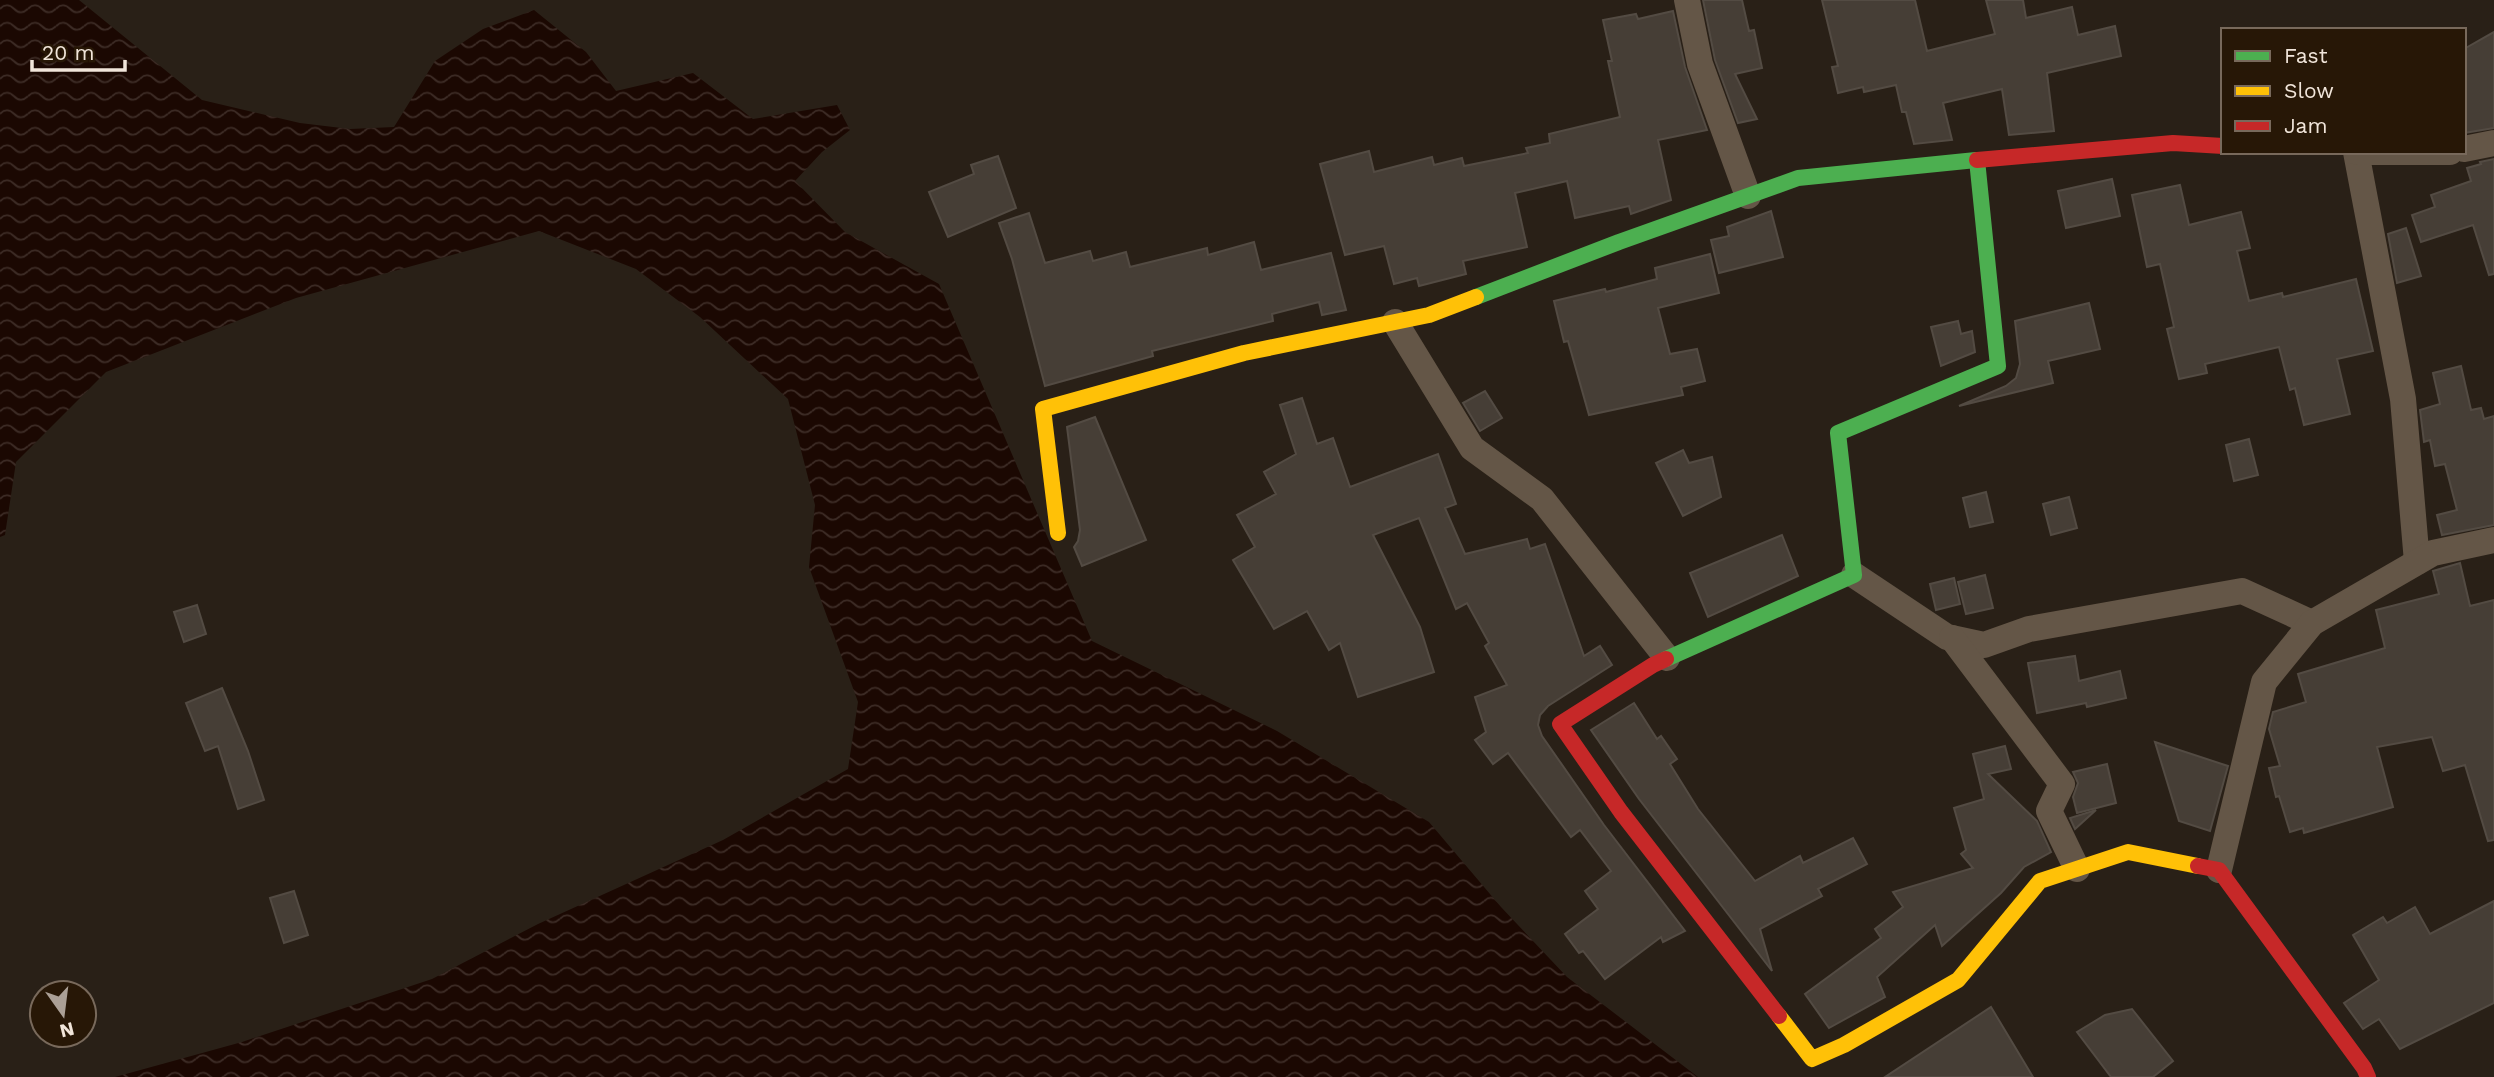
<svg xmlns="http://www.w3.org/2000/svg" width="2494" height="1077" font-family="'Work Sans',sans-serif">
	<defs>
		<pattern id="water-waves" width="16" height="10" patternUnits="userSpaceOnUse" patternTransform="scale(1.75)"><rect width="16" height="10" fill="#1b0802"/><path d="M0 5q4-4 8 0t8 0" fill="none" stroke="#3d2c26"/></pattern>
	</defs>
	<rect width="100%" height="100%" fill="#292017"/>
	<!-- water -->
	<polygon fill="url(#water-waves)" points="0,0 79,0 202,100 300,123 350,129 394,127 435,61 483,29 534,10 586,52 616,91 693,73 753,119 837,105 850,130 822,152 795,181 845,232 939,284 1092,641 1277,731 1429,822 1501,907 1567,977 1698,1077 115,1077 242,1042 432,979 538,924 723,840 848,769 858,702 809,567 815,505 788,399 700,317 636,269 539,231 296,298 106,372 16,462 5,535 0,537"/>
	<!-- building -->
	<g fill="#463e36" stroke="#534b43" stroke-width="2">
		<polygon points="1703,0 1742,0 1749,31 1754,30 1762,68 1735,74 1757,119 1738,123 1715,60"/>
		<polygon points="1822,0 1915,0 1927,51 1995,34 1986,0 2023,0 2026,18 2072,7 2078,35 2115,26 2121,56 2047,73 2054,131 2009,135 2002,89 1943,103 1952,140 1914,144 1906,112 1902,112 1896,85 1864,92 1863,87 1838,93 1832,67 1838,66"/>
		<polygon points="1673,11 1685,67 1707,130 1658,140 1671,200 1631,214 1629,206 1575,218 1567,181 1515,193 1527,247 1463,261 1466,274 1419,286 1417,278 1394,284 1384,246 1345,255 1320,164 1369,151 1374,172 1432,157 1434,165 1462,158 1464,166 1528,153 1526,148 1550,143 1549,134 1620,117 1608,61 1612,61 1603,20 1636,14 1638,19"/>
		<polygon points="2494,32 2494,128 2464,133 2464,49"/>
		<polygon points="998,156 1016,208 948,237 929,192 974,174 971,165"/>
		<polygon points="2494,159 2494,274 2489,275 2473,225 2421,242 2412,215 2435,207 2431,195 2471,181 2467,168 2481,164 2480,162"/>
		<polygon points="2112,179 2120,216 2066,228 2058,191"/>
		<polygon points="2180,185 2189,225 2241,212 2250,248 2237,251 2249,301 2282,293 2283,297 2356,279 2373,351 2337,359 2350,414 2304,425 2295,388 2290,390 2279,347 2205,364 2207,373 2179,379 2167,329 2174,327 2160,264 2147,267 2132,195"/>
		<polygon points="1771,211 1783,257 1719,273 1711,240 1729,236 1727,227"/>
		<polygon points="1029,213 1045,263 1090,251 1093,261 1126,252 1130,267 1207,248 1208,255 1254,242 1261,270 1331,253 1346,310 1322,315 1319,302 1272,314 1273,321 1152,351 1153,356 1045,386 1012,259 999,223"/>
		<polygon points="2406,228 2421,276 2397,283 2388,234"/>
		<polygon points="1710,254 1719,293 1658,308 1670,354 1697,349 1705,381 1681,387 1683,395 1589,415 1568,341 1564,342 1554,301 1605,289 1606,292 1657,279 1655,268"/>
		<polygon points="2089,303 2100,349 2048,361 2053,383 1959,406 2006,386 2016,378 2020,364 2015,321"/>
		<polygon points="1958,321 1961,334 1972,331 1975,352 1941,366 1931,327"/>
		<polygon points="2461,366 2471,410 2481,408 2484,419 2494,416 2494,525 2442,535 2437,515 2457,510 2445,464 2435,466 2430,440 2424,442 2420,410 2440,404 2433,373"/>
		<polygon points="1485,391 1502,418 1480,431 1463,403"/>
		<polygon points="1302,398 1317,444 1333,438 1350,487 1438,454 1456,504 1445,508 1465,554 1527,539 1530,549 1545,544 1584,656 1600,646 1612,665 1548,706 1540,715 1538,725 1542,736 1604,825 1685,931 1663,942 1661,937 1605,979 1583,951 1579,953 1565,934 1598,909 1585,891 1611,871 1580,830 1571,837 1508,753 1493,764 1475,740 1486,732 1475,697 1507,685 1485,646 1489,643 1467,603 1456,609 1419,518 1373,535 1420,627 1434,672 1358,697 1340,643 1329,650 1307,611 1274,629 1233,560 1255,547 1237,515 1276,494 1264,472 1296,454 1280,405"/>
		<polygon points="1095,417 1146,540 1082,566 1074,547 1078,541 1080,530 1067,427"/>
		<polygon points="2249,439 2258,475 2234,481 2226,445"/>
		<polygon points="1683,450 1689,463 1712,457 1721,497 1683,516 1656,463"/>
		<polygon points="1986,492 1993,522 1970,527 1963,498"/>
		<polygon points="2069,497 2077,528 2051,535 2043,504"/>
		<polygon points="1782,535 1798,576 1708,617 1690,573"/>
		<polygon points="2460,563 2470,606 2494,600 2494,840 2488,841 2465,765 2443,771 2432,737 2377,747 2393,807 2304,833 2303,828 2290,832 2279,796 2276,797 2269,768 2280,766 2269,729 2273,712 2306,702 2298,674 2385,648 2376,610 2439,594 2433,571"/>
		<polygon points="1985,575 1993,608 1966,614 1958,582"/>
		<polygon points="1954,578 1960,604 1936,610 1930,584"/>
		<polygon points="197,605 206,634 184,642 174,612"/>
		<polygon points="2075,656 2079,681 2120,671 2126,698 2087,707 2086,703 2037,713 2028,663"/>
		<polygon points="222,688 248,751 264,800 238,809 218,746 205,751 186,703"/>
		<polygon points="1634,703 1657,739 1661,736 1677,759 1670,764 1698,809 1755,881 1800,856 1803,863 1853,838 1867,864 1818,889 1822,896 1760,929 1772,971 1639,799 1591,730"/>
		<polygon points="2155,742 2228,766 2210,831 2179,821"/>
		<polygon points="2005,746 2011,769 1988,774 2037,821 2051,852 2024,867 2001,893 1942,946 1935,925 1877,977 1885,997 1829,1028 1805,994 1881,938 1875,929 1903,907 1893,892 1973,868 1961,854 1966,850 1954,808 1984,799 1973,754"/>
		<polygon points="2107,764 2116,803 2077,813 2073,797 2078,783 2073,772"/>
		<polygon points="2096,810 2075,829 2070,818"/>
		<polygon points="294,891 308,935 284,943 270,898"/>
		<polygon points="2494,901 2494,1003 2400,1049 2379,1019 2363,1029 2344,1003 2379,980 2353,935 2383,917 2387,923 2415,907 2430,934"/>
		<polygon points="1991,1007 2033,1077 1885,1077"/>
		<polygon points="2132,1009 2173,1061 2153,1077 2111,1077 2077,1032 2105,1015"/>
	</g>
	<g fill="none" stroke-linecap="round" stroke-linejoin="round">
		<!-- street -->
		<g stroke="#645647" stroke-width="26">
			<polyline points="1687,0 1700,64 1748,196"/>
			<polyline points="2464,149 2494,143"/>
			<polyline points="2356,152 2403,399 2417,562"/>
			<polyline points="2358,152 2450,152"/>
			<polyline points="1395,322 1472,448 1542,499 1667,658"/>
			<polyline points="1854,575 1947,637 1984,645 2029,629 2242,591 2312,623"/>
			<polyline points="1952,638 2062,784 2049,811 2077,869"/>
			<polyline points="2219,870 2264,682 2312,623 2433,553 2494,540"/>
		</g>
		<!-- fast -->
		<g stroke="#4caf50" stroke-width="16">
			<polyline points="1476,297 1619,242 1798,178 1976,160"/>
			<polyline points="1666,659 1854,575 1838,433 1998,366 1977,160"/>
		</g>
		<!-- slow -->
		<g stroke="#ffc107" stroke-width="16">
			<polyline points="1058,533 1043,409 1244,353 1429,315 1476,297"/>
			<polyline points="1779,1016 1812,1059 1844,1045 1958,980 2040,881 2128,852 2198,866"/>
		</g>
		<!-- jam -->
		<g stroke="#c62828" stroke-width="16">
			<polyline points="1977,160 2173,143 2223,146"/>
			<polyline points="1666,659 1653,665 1560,724 1621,812 1779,1016"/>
			<polyline points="2198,866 2219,870 2364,1068 2368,1077"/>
		</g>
	</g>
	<!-- legend -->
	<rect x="2221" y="28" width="245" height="126" fill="#271706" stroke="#78695b" stroke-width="2"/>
	<rect x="2235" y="51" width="35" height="10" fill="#4caf50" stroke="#78695b" stroke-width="2"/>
	<text x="2284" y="63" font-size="21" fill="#f1e5da">Fast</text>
	<rect x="2235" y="86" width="35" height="10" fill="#ffc107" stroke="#78695b" stroke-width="2"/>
	<text x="2284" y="98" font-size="21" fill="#f1e5da">Slow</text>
	<rect x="2235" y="121" width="35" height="10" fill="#c62828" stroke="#78695b" stroke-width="2"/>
	<text x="2284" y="133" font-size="21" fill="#f1e5da">Jam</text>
	<!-- north arrow -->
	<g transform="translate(63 1014) rotate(166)"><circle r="33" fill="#271706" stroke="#78695b" stroke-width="2"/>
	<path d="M0-5L12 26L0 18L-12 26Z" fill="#aba096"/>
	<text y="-10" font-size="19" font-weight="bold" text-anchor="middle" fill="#f1e5da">N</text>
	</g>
	<!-- scale -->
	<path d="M32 60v10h93v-10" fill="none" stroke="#f1e5da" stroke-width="3.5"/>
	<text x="42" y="60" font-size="21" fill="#f1e5da" stroke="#271706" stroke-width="5" paint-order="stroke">20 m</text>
</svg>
